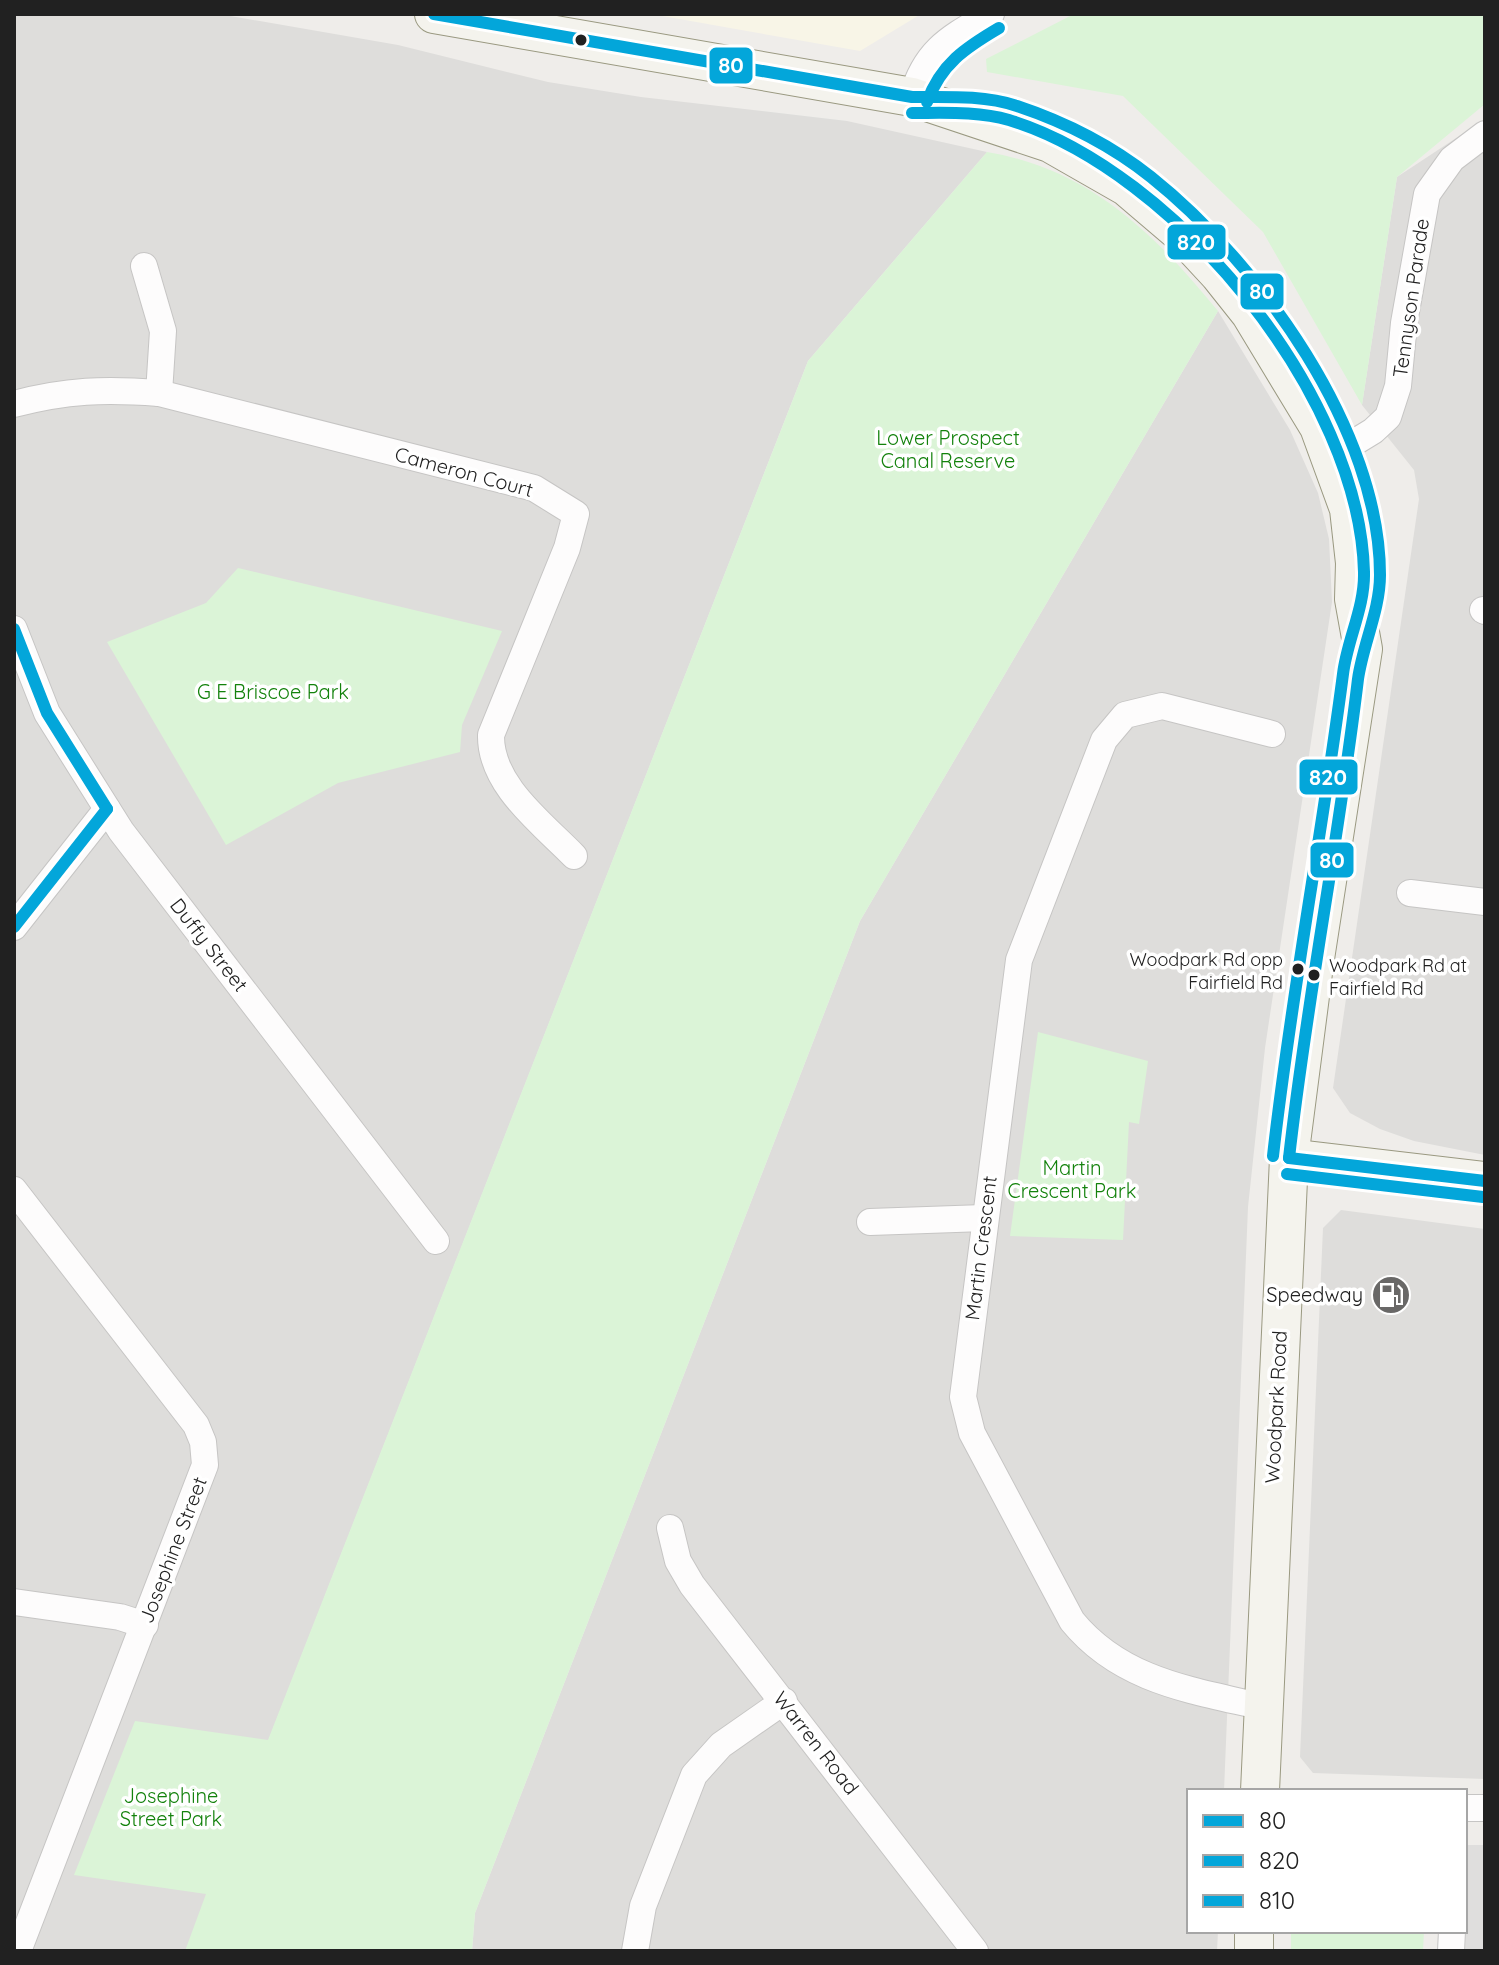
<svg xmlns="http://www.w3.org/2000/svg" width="1499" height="1965" font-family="Quicksand,sans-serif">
	<rect width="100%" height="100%" fill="#efedea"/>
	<!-- residential -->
	<g fill="#dedddb">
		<polygon points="14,14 219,14 398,45 548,82 641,97 847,121 987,152 808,361 186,1951 14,1951"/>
		<polygon points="1485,119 1485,1155 1414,1141 1380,1129 1350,1113 1333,1088 1419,499 1414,470 1362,405 1397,177"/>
		<polygon points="1218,311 1290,430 1318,493 1329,539 1332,602 1265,1048 1248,1207 1224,1791 1189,1791 1189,1931 1218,1931 1217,1951 472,1951 475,1913 860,921"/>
		<polygon points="1341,1210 1485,1229 1485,1779 1313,1773 1300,1757 1323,1228"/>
	</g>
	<!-- education -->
	<polygon fill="#f8f5e7" points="651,14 921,14 860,51"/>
	<!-- park -->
	<g fill="#dbf4d7">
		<polygon points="1074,14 1485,14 1485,104 1397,177 1362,405 1263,232 1123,96 987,72 986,59"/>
		<path d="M987,152c102,17 168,82 231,159l-358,610 -385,992 -3,38h-287l21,-57 -132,-19 61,-154 133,19 540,-1379z"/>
		<polygon points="238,568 502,631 462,725 460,752 338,783 226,845 107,642 206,603"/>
		<polygon points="1038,1032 1148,1061 1139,1124 1129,1122 1123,1240 1010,1236"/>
		<polygon points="1291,1931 1424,1931 1423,1951 1291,1951"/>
	</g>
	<!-- parking -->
	<polygon fill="#dfdedd" points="1468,1845 1485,1845 1485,1951 1465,1951"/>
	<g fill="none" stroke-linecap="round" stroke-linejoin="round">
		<!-- minor casing -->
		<g stroke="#c6c5c4" stroke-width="28">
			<g id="minor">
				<path d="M912,97c14,-48 38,-59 79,-83"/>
				<polyline points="144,266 163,331 159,393"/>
				<path d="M14,404c53,-14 91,-15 145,-11l375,95 42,26 -9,34 -76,187c-1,50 51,88 83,121"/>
				<polyline points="1332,456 1373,431 1388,417 1398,386 1404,323 1427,194 1452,159 1485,134"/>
				<polyline points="1483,610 1485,611"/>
				<polyline points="14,629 47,713 121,831 436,1241"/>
				<polyline points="1410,893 1485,902"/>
				<polyline points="14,927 107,809"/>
				<polyline points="14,1190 196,1425 203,1442 205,1465 18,1951"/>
				<polyline points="870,1222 984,1218"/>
				<polyline points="670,1528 678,1561 692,1585 975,1951"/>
				<polyline points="14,1602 120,1617 145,1625"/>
				<path d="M1263,1707c-72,-17 -142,-26 -191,-86l-100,-188 -9,-36 56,-437 85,-220 21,-25 37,-9 110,28"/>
				<polyline points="1465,1808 1485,1808"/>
				<polyline points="635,1951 643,1906 694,1775 721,1745 784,1701"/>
				<polyline points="1451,1951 1452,1931"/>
			</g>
		</g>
		<!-- secondary casing -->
		<g stroke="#9a9981" stroke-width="40">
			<g id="secondary">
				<polyline points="434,14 912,97 1050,143 1127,187 1181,233 1219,274 1250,313 1319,427 1349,509 1355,563 1354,599 1363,649 1314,965 1289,1158 1260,1791"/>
				<polyline points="1289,1158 1485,1181"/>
				<polyline points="1254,1951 1254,1931"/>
			</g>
		</g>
		<!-- minor -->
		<use href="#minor" stroke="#fdfcfc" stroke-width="26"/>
		<!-- secondary -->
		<use href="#secondary" stroke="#f4f3ed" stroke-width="38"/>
		<!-- bus-1 casing -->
		<g stroke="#fff" stroke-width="18">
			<g id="bus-1">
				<path d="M434,14l478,83c35,0 72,-2 105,9 48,16 95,40 134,71 109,87 229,254 229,398 0,35 -17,69 -22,104 -19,160 -51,318 -69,479"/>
				<polyline points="1289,1158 1485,1181"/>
			</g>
		</g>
		<!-- bus-2 casing -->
		<g stroke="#fff" stroke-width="18">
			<g id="bus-2">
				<path d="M927,102c14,-38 38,-54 72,-74"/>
				<path d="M912,113c32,0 66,-2 97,7 167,51 351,276 355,452 1,35 -17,68 -21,102 -21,161 -52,321 -70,482"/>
				<polyline points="1287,1174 1483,1197"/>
			</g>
		</g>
		<!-- bus-3 casing -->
		<g stroke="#fff" stroke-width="18">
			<g id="bus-3">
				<polyline points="14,629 47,713 107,809"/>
				<polyline points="14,927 107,809"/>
			</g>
		</g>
		<!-- bus-1 -->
		<use href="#bus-1" stroke="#03a6da" stroke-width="12"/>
		<!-- bus-2 -->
		<use href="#bus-2" stroke="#03a6da" stroke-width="12"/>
		<!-- bus-3 -->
		<use href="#bus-3" stroke="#03a6da" stroke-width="12"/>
	</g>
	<!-- icons -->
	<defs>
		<g id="fuel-disc" transform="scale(2)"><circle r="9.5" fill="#696867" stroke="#fff"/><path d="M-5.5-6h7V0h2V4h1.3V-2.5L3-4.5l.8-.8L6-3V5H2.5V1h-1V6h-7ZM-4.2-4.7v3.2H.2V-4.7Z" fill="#fff"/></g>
	</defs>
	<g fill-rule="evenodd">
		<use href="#fuel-disc" x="1391" y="1295"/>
	</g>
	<!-- markers -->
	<g fill="#212121" stroke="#fff" stroke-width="3">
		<circle cx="581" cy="40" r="7"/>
		<circle cx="1298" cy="969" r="7"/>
		<circle cx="1314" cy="975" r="7"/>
	</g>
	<g text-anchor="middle" stroke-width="7" stroke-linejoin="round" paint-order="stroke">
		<!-- bus labels -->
		<g font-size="18" fill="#212121" stroke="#fff" text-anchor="end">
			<text x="1283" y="966">Woodpark Rd opp<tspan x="1283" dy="23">Fairfield Rd</tspan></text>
			<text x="1329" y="972" text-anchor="start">Woodpark Rd at<tspan x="1329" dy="23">Fairfield Rd</tspan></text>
		</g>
		<!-- street labels -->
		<g font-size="20" fill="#212121" stroke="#fff">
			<text transform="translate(1411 298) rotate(-82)" y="7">Tennyson Parade</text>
			<text transform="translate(464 472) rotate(15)" y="7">Cameron Court</text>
			<text transform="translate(209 945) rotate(52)" y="7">Duffy Street</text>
			<text transform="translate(981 1248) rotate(-83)" y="7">Martin Crescent</text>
			<text transform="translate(1276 1407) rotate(-87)" y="7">Woodpark Road</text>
			<text transform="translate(173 1550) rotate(-69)" y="7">Josephine Street</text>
			<text transform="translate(816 1743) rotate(52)" y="7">Warren Road</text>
		</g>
		<!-- park labels -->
		<g font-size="20" fill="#13820c" stroke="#fff">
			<text x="948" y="445">Lower Prospect<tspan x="948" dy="23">Canal Reserve</tspan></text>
			<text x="273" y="699">G E Briscoe Park</text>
			<text x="1072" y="1175">Martin<tspan x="1072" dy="23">Crescent Park</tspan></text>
			<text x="171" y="1803">Josephine<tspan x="171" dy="23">Street Park</tspan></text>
		</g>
		<!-- poi labels -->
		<g font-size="20" fill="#212121" stroke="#fff" text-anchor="end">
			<text x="1363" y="1302">Speedway</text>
		</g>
	</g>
	<g stroke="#fff" stroke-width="3">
		<rect x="708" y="46" width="46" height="39" rx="8" fill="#03a6da"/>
		<rect x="1166" y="223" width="61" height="38" rx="8" fill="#03a6da"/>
		<rect x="1239" y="272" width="46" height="39" rx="8" fill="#03a6da"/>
		<rect x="1298" y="758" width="61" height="38" rx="8" fill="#03a6da"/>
		<rect x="1309" y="841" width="46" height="38" rx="8" fill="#03a6da"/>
	</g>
	<g font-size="22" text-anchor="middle" font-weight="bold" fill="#fff">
		<text x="731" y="73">80</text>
		<text x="1196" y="250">820</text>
		<text x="1262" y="299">80</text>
		<text x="1328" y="785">820</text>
		<text x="1332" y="868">80</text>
	</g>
	<!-- border -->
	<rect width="1499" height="1965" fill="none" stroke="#212121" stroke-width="32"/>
	<!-- legend -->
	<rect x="1187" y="1789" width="280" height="144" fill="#ffffff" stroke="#a6a6a6" stroke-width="2"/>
	<rect x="1203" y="1815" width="40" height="12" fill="#03a6da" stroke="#a6a6a6" stroke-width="2"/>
	<text x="1259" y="1829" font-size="24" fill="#212121">80</text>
	<rect x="1203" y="1855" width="40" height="12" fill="#03a6da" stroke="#a6a6a6" stroke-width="2"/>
	<text x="1259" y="1869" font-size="24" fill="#212121">820</text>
	<rect x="1203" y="1895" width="40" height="12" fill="#03a6da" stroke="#a6a6a6" stroke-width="2"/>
	<text x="1259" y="1909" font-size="24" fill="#212121">810</text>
</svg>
